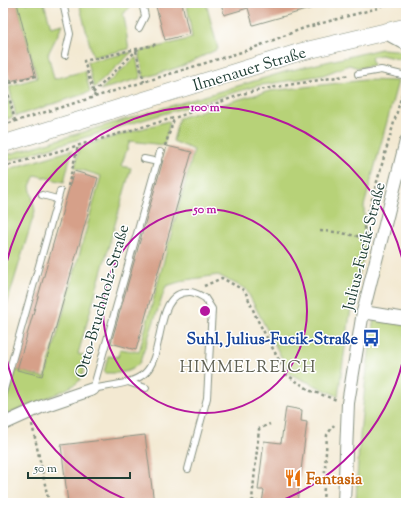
<svg xmlns="http://www.w3.org/2000/svg" width="409" height="506" font-family="'Sorts Mill Goudy',serif">
	<rect width="100%" height="100%" fill="#fff"/>
	<filter id="ink" filterUnits="userSpaceOnUse"><feTurbulence type="fractalNoise" baseFrequency=".025" numOctaves="2"/><feDisplacementMap in="SourceGraphic" scale="8" xChannelSelector="R" yChannelSelector="G"/><feConvolveMatrix kernelMatrix="1 2 1 2 8 2 1 2 1" color-interpolation-filters="sRGB"/></filter>
	<filter id="wash" filterUnits="userSpaceOnUse"><feTurbulence type="fractalNoise" baseFrequency=".012" numOctaves="4" result="noise"/><feDisplacementMap in="SourceGraphic" scale="16" xChannelSelector="R" yChannelSelector="G"/><feGaussianBlur stdDeviation="0.9" result="paint"/><feColorMatrix in="noise" values="0 0 0 0 0 0 0 0 0 0 0 0 0 0 0 0 0 1.4 0 .05"/><feComposite in="paint" operator="in"/></filter>
	<g filter="url(#wash)">
		<rect width="100%" height="100%" fill="#f3e9d2"/>
		<!-- green -->
		<g fill="#b7d278" stroke="#6b8856">
			<polygon points="17,3 44,3 51,27 63,24 48,54 54,79 85,71 90,92 16,116 9,86 37,78"/>
			<path d="M79,3h53l-9,12c4,11 3,22 6,34l-36,8z"/>
			<polygon points="187,3 206,3 218,49 182,66 144,78 139,52 192,38"/>
			<polygon points="381,49 397,50 405,53 406,61 381,55 371,57 373,65 359,68 349,65 323,75 256,86 3,162 3,156 288,71"/>
			<polygon points="132,52 94,88 87,62"/>
			<polygon points="136,57 141,78 100,90"/>
			<path d="M365,80l33,1 -34,125 1,44 -14,58 -13,88 -48,-22 -44,-85 -28,-14 -32,5 -20,6 -26,76c-10,12 -21,11 -36,11l4,-17 10,1 2,-8 19,3 55,-202 -21,-9 6,-23 61,-19 30,-8z"/>
			<polygon points="9,99 13,117 3,120 3,107"/>
			<path d="M168,121l2,1 -6,23 -34,-4 -9,25 10,2 -53,186 9,2c-2,8 -3,20 -9,26 -7,7 -63,30 -74,33v-6l12,-39 29,8 56,-202 -26,-8 4,-21z"/>
			<polygon points="72,150 64,182 35,175 30,186 35,211 3,317 3,211 5,204 3,204 3,171"/>
			<path d="M374,317l32,6v180h-50c2,-62 9,-124 18,-186z"/>
		</g>
		<g id="blocks">
			<!-- building -->
			<g fill="#d6a089">
				<polygon points="3,3 17,3 35,75 10,81 3,56"/>
				<polygon points="155,3 182,3 189,34 165,40"/>
				<polygon points="221,3 320,3 320,6 253,25 248,8 224,15"/>
				<polygon points="167,146 192,152 136,350 111,343"/>
				<polygon points="74,171 98,178 42,376 17,370"/>
				<polygon points="286,407 302,410 301,421 307,422 297,503 262,503 264,490 258,490 264,441 281,443"/>
				<polygon points="145,435 154,503 68,503 61,445"/>
			</g>
		</g>
	</g>
	<g filter="url(#ink)">
		<use href="#blocks" fill-opacity="0" stroke="#899383" stroke-width="1"/>
		<g fill="none" stroke-linecap="round" stroke-linejoin="round">
			<!-- service casing -->
			<g stroke="#899383" stroke-width="8">
				<g id="service">
					<polyline points="63,3 70,34 65,55"/>
					<polyline points="139,28 145,16 142,3"/>
					<polyline points="358,74 381,70 406,76"/>
					<path d="M160,152l-67,237c16,-4 37,-4 51,-15 22,-18 9,-83 46,-82 5,0 11,4 15,6l7,11 -5,89 -19,71"/>
					<polyline points="144,159 158,162"/>
					<polyline points="42,195 57,199"/>
					<polyline points="128,382 146,388"/>
					<polyline points="3,393 60,191"/>
				</g>
			</g>
			<!-- minor casing -->
			<g stroke="#899383" stroke-width="14">
				<g id="minor">
					<polyline points="384,32 406,44"/>
					<polyline points="363,312 406,319"/>
					<polyline points="3,424 43,406 93,389"/>
					<polyline points="344,503 348,403 363,312 406,141"/>
				</g>
			</g>
			<!-- secondary casing -->
			<g stroke="#899383" stroke-width="18">
				<polyline id="secondary" points="3,144 300,52 406,27"/>
			</g>
			<!-- path -->
			<g stroke="#899383" stroke-width="2.5" stroke-dasharray="3 3" stroke-linecap="butt">
				<polyline points="136,51 144,82"/>
				<polyline points="93,93 139,48"/>
				<polyline points="95,97 84,61 158,44"/>
				<polyline points="3,103 9,95"/>
				<polyline points="15,121 6,84 36,76"/>
				<polyline points="3,125 248,50 304,28 378,8 385,3"/>
				<polyline points="165,146 174,119"/>
				<polyline points="3,167 177,117 246,93 270,88 350,75"/>
				<polyline points="68,186 78,146"/>
				<polyline points="320,231 337,232 366,238"/>
				<polyline points="367,241 364,227 405,84"/>
				<polyline points="204,286 222,278 245,291 257,319 287,375 311,391 337,400"/>
				<polyline points="32,424 49,503"/>
				<polyline points="266,503 252,500 259,429 270,424"/>
				<polyline points="323,503 327,435 334,425"/>
			</g>
			<!-- service -->
			<use href="#service" stroke="#fff" stroke-width="6"/>
			<!-- minor -->
			<use href="#minor" stroke="#fff" stroke-width="12"/>
			<!-- secondary -->
			<use href="#secondary" stroke="#fff" stroke-width="17"/>
		</g>
	</g>
	<!-- distance rings -->
	<g fill="none" stroke="#b5179e" stroke-width="2">
		<circle cx="205" cy="311" r="102"/>
		<path d="M406 346A204 204 0 0 1 275 503M135 503A204 204 0 0 1 3 341M3 281A204 204 0 0 1 406 276"/>
	</g>
	<!-- icons -->
	<defs>
		<g id="bus-bare" transform="scale(1.38)"><path d="M-5-6H5V4H4V6H2V4H-2V6H-4V4H-5ZM-3.5-4V0h7V-4ZM-3.5 1.2v1.5H-2V1.2ZM2 1.2v1.5H3.5V1.2Z" fill="#1a4fb4" stroke="#fff" stroke-width="2.5" paint-order="stroke"/></g>
		<g id="restaurant-bare" transform="scale(1.38)"><path d="M-5-6h1v4h1v-4h1v4h1v-4h1v5L-1.5 .5V6h-2V.5L-5-1ZM5-6V6H3V1.5H1.5Q1.5-4 5-6Z" fill="#e8710a" stroke="#fff" stroke-width="2.5" paint-order="stroke"/></g>
	</defs>
	<g fill-rule="evenodd">
		<use href="#bus-bare" x="371" y="338"/>
		<use href="#restaurant-bare" x="293" y="478"/>
	</g>
	<g text-anchor="middle" stroke-width="3" stroke-linejoin="round" paint-order="stroke">
		<!-- street labels -->
		<g font-size="16" fill="#1f3d34" stroke="#fff">
			<text transform="translate(249 68) rotate(-17)" y="6">Ilmenauer Straße</text>
			<text transform="translate(363 246) rotate(-76)" y="6">Julius-Fucik-Straße</text>
			<text transform="translate(101 301) rotate(-74)" y="6">Otto-Bruchholz-Straße</text>
		</g>
		<!-- transit labels -->
		<g font-size="16" font-weight="bold" fill="#164399" stroke="#fff" text-anchor="end">
			<text x="358" y="344">Suhl, Julius-Fucik-Straße</text>
		</g>
		<!-- food labels -->
		<g font-size="16" font-weight="bold" fill="#c56008" stroke="#fff" text-anchor="start">
			<text x="306" y="484">Fantasia</text>
		</g>
		<!-- neighbourhood labels -->
		<g font-size="17" letter-spacing="1" fill="#5f6052" stroke="#fff">
			<text x="248" y="372">HIMMELREICH</text>
		</g>
	</g>
	<circle cx="205" cy="311" r="6" fill="#b5179e" stroke="#fff" stroke-width="2"/>
	<g font-size="12" text-anchor="middle" font-weight="bold" fill="#b5179e" stroke="#fff" stroke-width="3" stroke-linejoin="round" paint-order="stroke">
		<text x="205" y="111">100 m</text>
		<text x="205" y="213">50 m</text>
	</g>
	<!-- margin -->
	<rect width="409" height="506" fill="none" stroke="#fff" stroke-width="16"/>
	<!-- scale -->
	<path d="M28 472v6h102v-6" fill="none" stroke="#1f3d34" stroke-width="2"/>
	<text x="34" y="472" font-size="12" fill="#1f3d34" stroke="#ffffff" stroke-width="3" paint-order="stroke">50 m</text>
</svg>
